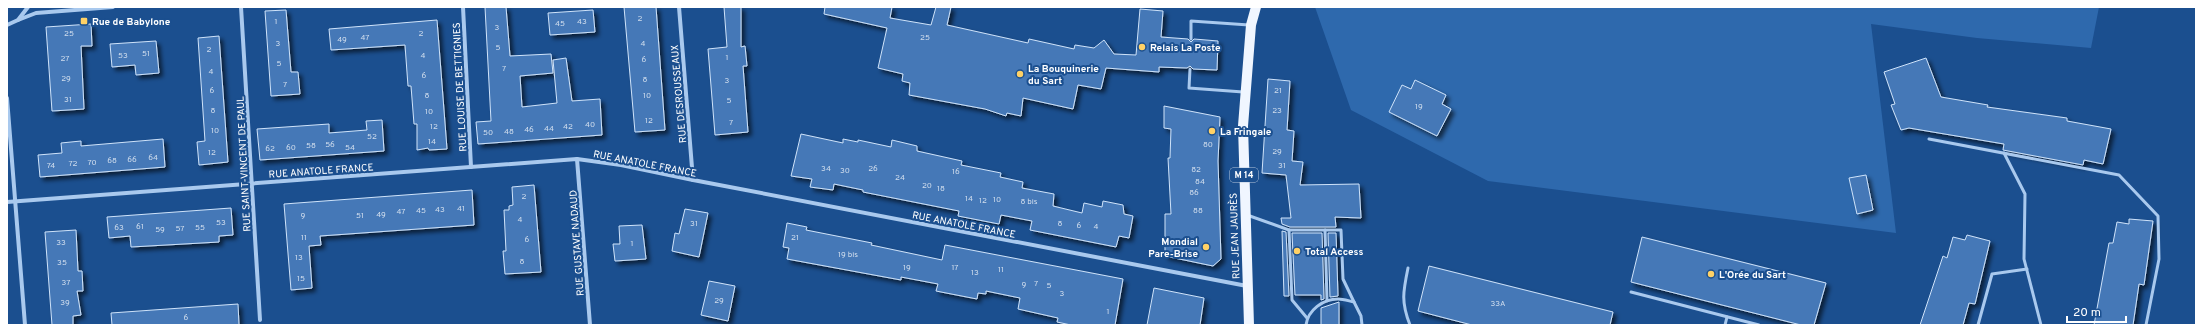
<svg xmlns="http://www.w3.org/2000/svg" width="2203" height="332" font-family="Overpass,sans-serif">
	<defs>
		<filter id="shadow"><feDropShadow dx="3.5" dy="3.5" stdDeviation="2" flood-color="#0009"/></filter>
	</defs>
	<rect width="100%" height="100%" fill="#1b4f8f"/>
	<!-- green -->
	<polygon fill="#2e69ad" points="1315,7 2099,7 2091,48 1977,38 1871,24 1896,233 1488,181 1351,110"/>
	<!-- building -->
	<g fill="#4478b7" stroke="#cfe3fa" filter="url(#shadow)">
		<polygon points="485,7 506,7 510,56 551,54 553,73 520,76 522,107 557,103 553,60 566,58 572,101 600,99 602,135 478,144 476,122 491,121"/>
		<polygon points="624,7 656,7 665,130 635,132"/>
		<polygon points="724,7 741,7 741,47 745,46 747,66 743,66 748,132 715,135 708,49 727,47"/>
		<polygon points="825,7 892,7 890,18 931,25 936,7 951,7 947,25 1028,43 1029,39 1074,49 1075,45 1094,48 1104,40 1114,54 1136,55 1140,9 1163,11 1161,37 1188,39 1191,42 1194,39 1218,41 1217,70 1193,69 1190,66 1187,68 1159,67 1159,72 1106,68 1101,89 1078,85 1073,109 1023,98 1021,116 1007,113 1006,116 985,109 909,95 910,83 902,81 903,74 878,68 887,28 824,14"/>
		<polygon points="286,10 291,72 298,72 300,94 271,96 265,11"/>
		<polygon points="593,10 595,32 550,35 548,13"/>
		<polygon points="437,20 447,149 429,150 428,148 417,150 417,124 414,124 411,86 408,86 405,45 331,50 329,29"/>
		<polygon points="91,24 92,46 81,46 84,109 52,111 46,27"/>
		<polygon points="219,36 228,162 199,165 197,142 205,141 198,38"/>
		<polygon points="156,41 159,73 136,75 135,65 112,67 110,44"/>
		<polygon points="1926,58 1941,97 1988,105 1987,107 2067,118 2067,121 2111,129 2103,164 2084,160 2083,165 2003,150 2004,144 1909,128 1901,130 1891,105 1895,104 1884,72"/>
		<polygon points="1268,79 1290,81 1287,130 1294,131 1292,161 1303,162 1300,185 1359,184 1361,218 1335,217 1336,227 1290,227 1282,224 1281,218 1291,218 1286,175 1262,173"/>
		<polygon points="1415,80 1446,95 1442,104 1451,109 1437,136 1389,112 1402,85 1411,89"/>
		<polygon points="1164,106 1220,117 1218,161 1221,259 1213,266 1165,256 1165,214 1171,214 1168,158 1170,158 1171,129 1164,128"/>
		<polygon points="382,120 384,151 260,160 257,129 329,124 329,133 367,130 366,121"/>
		<polygon points="801,134 843,143 843,139 858,142 858,140 891,147 892,140 917,146 917,151 962,161 961,165 1001,173 1000,177 1023,182 1022,188 1054,194 1053,206 1082,213 1084,203 1102,207 1103,201 1123,205 1124,214 1133,216 1129,238 1119,236 1116,247 1030,230 1032,221 1001,215 999,224 958,216 959,211 863,192 863,190 834,184 833,190 810,187 812,179 791,176"/>
		<polygon points="163,139 165,167 40,177 38,155 62,153 61,143 81,141 81,146"/>
		<polygon points="1866,175 1873,210 1857,214 1849,178"/>
		<polygon points="534,185 541,272 505,274 503,251 506,251 504,210 509,210 509,206 513,205 512,187"/>
		<polygon points="472,190 474,225 320,236 321,245 309,246 312,288 291,290 284,204"/>
		<polygon points="231,208 233,235 219,236 219,242 131,247 130,236 109,238 107,217"/>
		<polygon points="685,209 708,213 699,257 672,251 675,233 679,234"/>
		<polygon points="2129,219 2153,221 2144,285 2139,284 2133,325 2094,325 2109,243 2113,243 2117,222 2129,224"/>
		<polygon points="787,223 807,227 806,230 872,243 871,245 942,260 945,245 1123,279 1115,325 1071,325 1057,322 1058,318 1018,309 1020,298 986,291 986,294 978,293 977,299 936,291 938,284 901,277 901,280 787,259 789,248 783,247"/>
		<polygon points="642,225 646,259 615,261 613,244 620,244 619,226"/>
		<polygon points="76,230 78,271 82,271 83,291 77,291 81,315 73,316 73,325 52,325 45,232"/>
		<polygon points="1282,231 1286,232 1289,296 1284,296"/>
		<polygon points="1292,233 1322,233 1324,299 1321,300 1321,295 1295,295"/>
		<polygon points="1328,233 1336,233 1338,296 1330,297"/>
		<polygon points="1967,235 1990,241 1975,304 1969,303 1963,325 1920,325 1943,256 1947,258 1953,237 1965,240"/>
		<polygon points="1642,237 1826,283 1814,325 1801,325 1631,282"/>
		<polygon points="1429,266 1613,312 1610,325 1472,325 1418,311"/>
		<polygon points="709,281 735,286 728,321 701,315"/>
		<polygon points="1154,288 1204,298 1200,325 1147,325"/>
		<polygon points="1339,302 1339,325 1321,325 1321,308"/>
		<polygon points="238,304 239,325 112,325 111,313"/>
	</g>
	<g fill="none" stroke-linecap="round" stroke-linejoin="round">
		<!-- lane -->
		<g stroke="#a9c9ee" stroke-width="3">
			<polyline points="1191,39 1191,21 1249,25"/>
			<polyline points="1190,69 1189,88 1243,92"/>
			<polyline points="1929,139 2119,175 2158,216 2159,259 2146,325"/>
			<polyline points="2004,153 2025,194 2024,259 2041,325"/>
			<polyline points="1247,215 1289,230 1292,300 1307,318"/>
			<polyline points="1289,230 1325,230 1327,301"/>
			<polyline points="1325,230 1341,230 1343,279 1354,302"/>
			<path d="M1408,268c-5,24 -7,34 2,57"/>
			<polyline points="1631,292 1759,325"/>
			<path d="M1306,325c2,-15 17,-26 32,-26 5,0 11,2 16,3l7,14 1,9"/>
			<polyline points="1725,325 1727,317"/>
			<polyline points="1978,325 1992,274 2027,269"/>
		</g>
		<!-- street -->
		<g stroke="#a9c9ee" stroke-width="4">
			<polyline points="241,7 260,320"/>
			<polyline points="463,7 471,167"/>
			<polyline points="679,7 693,180"/>
			<polyline points="18,20 36,13 113,7"/>
			<polyline points="7,25 18,20 28,7"/>
			<polyline points="7,98 25,325"/>
			<polyline points="577,159 590,325"/>
			<polyline points="7,202 577,159 621,165 693,180 1247,286"/>
		</g>
		<!-- primary -->
		<polyline stroke="#f0f6ff" stroke-width="10" points="1249,325 1243,126 1251,25 1256,7"/>
	</g>
	<!-- markers -->
	<g fill="#ffd166" stroke="#1b4f8f" stroke-width="1.5">
		<rect x="80" y="17" width="8" height="8" rx="2"/>
		<circle cx="1142" cy="47" r="4"/>
		<circle cx="1020" cy="74" r="4"/>
		<circle cx="1212" cy="131" r="4"/>
		<circle cx="1206" cy="247" r="4"/>
		<circle cx="1297" cy="251" r="4"/>
		<circle cx="1711" cy="274" r="4"/>
	</g>
	<g text-anchor="middle" stroke-width="4" stroke-linejoin="round" paint-order="stroke">
		<!-- number labels -->
		<g font-size="8" fill="#d0dded">
			<text x="640" y="21">2</text>
			<text x="276" y="24">1</text>
			<text x="582" y="24">43</text>
			<text x="560" y="26">45</text>
			<text x="497" y="30">3</text>
			<text x="69" y="36">25</text>
			<text x="421" y="36">2</text>
			<text x="365" y="40">47</text>
			<text x="925" y="40">25</text>
			<text x="342" y="42">49</text>
			<text x="278" y="46">3</text>
			<text x="643" y="46">4</text>
			<text x="498" y="50">5</text>
			<text x="209" y="52">2</text>
			<text x="146" y="56">51</text>
			<text x="123" y="58">53</text>
			<text x="423" y="58">4</text>
			<text x="727" y="60">1</text>
			<text x="65" y="61">27</text>
			<text x="644" y="62">6</text>
			<text x="279" y="66">5</text>
			<text x="504" y="71">7</text>
			<text x="211" y="74">4</text>
			<text x="424" y="78">6</text>
			<text x="66" y="81">29</text>
			<text x="645" y="82">8</text>
			<text x="727" y="83">3</text>
			<text x="285" y="87">7</text>
			<text x="212" y="93">6</text>
			<text x="1278" y="93">21</text>
			<text x="427" y="98">8</text>
			<text x="647" y="98">10</text>
			<text x="68" y="102">31</text>
			<text x="729" y="103">5</text>
			<text x="1419" y="109">19</text>
			<text x="213" y="113">8</text>
			<text x="1277" y="113">23</text>
			<text x="429" y="114">10</text>
			<text x="649" y="123">12</text>
			<text x="731" y="125">7</text>
			<text x="590" y="127">40</text>
			<text x="434" y="129">12</text>
			<text x="568" y="129">42</text>
			<text x="549" y="131">44</text>
			<text x="529" y="132">46</text>
			<text x="215" y="133">10</text>
			<text x="509" y="134">48</text>
			<text x="488" y="135">50</text>
			<text x="372" y="139">52</text>
			<text x="432" y="144">14</text>
			<text x="330" y="147">56</text>
			<text x="1208" y="147">80</text>
			<text x="311" y="148">58</text>
			<text x="291" y="150">60</text>
			<text x="350" y="150">54</text>
			<text x="270" y="151">62</text>
			<text x="1277" y="154">29</text>
			<text x="212" y="155">12</text>
			<text x="153" y="160">64</text>
			<text x="132" y="162">66</text>
			<text x="112" y="163">68</text>
			<text x="92" y="165">70</text>
			<text x="73" y="166">72</text>
			<text x="51" y="168">74</text>
			<text x="1282" y="168">31</text>
			<text x="826" y="171">34</text>
			<text x="873" y="171">26</text>
			<text x="1196" y="172">82</text>
			<text x="845" y="173">30</text>
			<text x="956" y="174">16</text>
			<text x="900" y="180">24</text>
			<text x="1200" y="184">84</text>
			<text x="927" y="188">20</text>
			<text x="941" y="191">18</text>
			<text x="1194" y="195">86</text>
			<text x="524" y="199">2</text>
			<text x="969" y="201">14</text>
			<text x="997" y="202">10</text>
			<text x="983" y="203">12</text>
			<text x="1029" y="204">8 bis</text>
			<text x="461" y="211">41</text>
			<text x="440" y="212">43</text>
			<text x="421" y="213">45</text>
			<text x="1198" y="213">88</text>
			<text x="401" y="214">47</text>
			<text x="381" y="217">49</text>
			<text x="303" y="218">9</text>
			<text x="360" y="218">51</text>
			<text x="520" y="222">4</text>
			<text x="221" y="225">53</text>
			<text x="694" y="226">31</text>
			<text x="1060" y="226">8</text>
			<text x="1079" y="228">6</text>
			<text x="140" y="229">61</text>
			<text x="1096" y="229">4</text>
			<text x="119" y="230">63</text>
			<text x="200" y="230">55</text>
			<text x="180" y="231">57</text>
			<text x="160" y="232">59</text>
			<text x="304" y="240">11</text>
			<text x="795" y="240">21</text>
			<text x="527" y="242">6</text>
			<text x="61" y="245">33</text>
			<text x="632" y="246">1</text>
			<text x="848" y="257">19 bis</text>
			<text x="299" y="260">13</text>
			<text x="522" y="264">8</text>
			<text x="62" y="265">35</text>
			<text x="907" y="270">19</text>
			<text x="955" y="270">17</text>
			<text x="1001" y="272">11</text>
			<text x="975" y="275">13</text>
			<text x="301" y="281">15</text>
			<text x="66" y="285">37</text>
			<text x="1036" y="286">7</text>
			<text x="1024" y="287">9</text>
			<text x="1049" y="288">5</text>
			<text x="1062" y="296">3</text>
			<text x="719" y="303">29</text>
			<text x="65" y="305">39</text>
			<text x="1498" y="306">33A</text>
			<text x="1108" y="314">1</text>
			<text x="186" y="320">6</text>
		</g>
		<!-- shield labels -->
		<rect fill="#1b4f8f" stroke="#bbcadd" stroke-width="1" x="1230" y="168" width="28" height="14" rx="3"/>
		<g font-size="9" font-weight="bold" fill="#fff">
			<text x="1244" y="178">M 14</text>
		</g>
		<!-- poi labels -->
		<g font-size="10" font-weight="bold" fill="#fff" stroke="#1b4f8f" text-anchor="start">
			<text x="92" y="25">Rue de Babylone</text>
			<text x="1150" y="51">Relais La Poste</text>
			<text x="1028" y="72">La Bouquinerie<tspan x="1028" dy="12">du Sart</tspan></text>
			<text x="1220" y="135">La Fringale</text>
			<text x="1198" y="245" text-anchor="end">Mondial<tspan x="1198" dy="12">Pare-Brise</tspan></text>
			<text x="1305" y="255">Total Access</text>
			<text x="1719" y="278">L'Orée du Sart</text>
		</g>
		<!-- street labels -->
		<g font-size="10" fill="#fff" stroke="#1b4f8f">
			<text transform="translate(459 87) rotate(-93)" y="4">RUE LOUISE DE BETTIGNIES</text>
			<text transform="translate(678 94) rotate(-95)" y="4">RUE DESROUSSEAUX</text>
			<text transform="translate(645 163) rotate(11)" y="4">RUE ANATOLE FRANCE</text>
			<text transform="translate(243 164) rotate(-93)" y="4">RUE SAINT-VINCENT DE PAUL</text>
			<text transform="translate(321 170) rotate(-4)" y="4">RUE ANATOLE FRANCE</text>
			<text transform="translate(964 224) rotate(11)" y="4">RUE ANATOLE FRANCE</text>
			<text transform="translate(1234 236) rotate(-92)" y="4">RUE JEAN JAURÈS</text>
			<text transform="translate(576 243) rotate(-94)" y="4">RUE GUSTAVE NADAUD</text>
		</g>
	</g>
	<!-- border -->
	<rect width="2203" height="332" fill="none" stroke="#ffffff" stroke-width="16"/>
	<!-- scale -->
	<path d="M2067 316v6h59v-6" fill="none" stroke="#ffffff" stroke-width="2"/>
	<text x="2073" y="316" font-size="12" fill="#ffffff" stroke="#1b4f8f" stroke-width="3" paint-order="stroke">20 m</text>
</svg>
